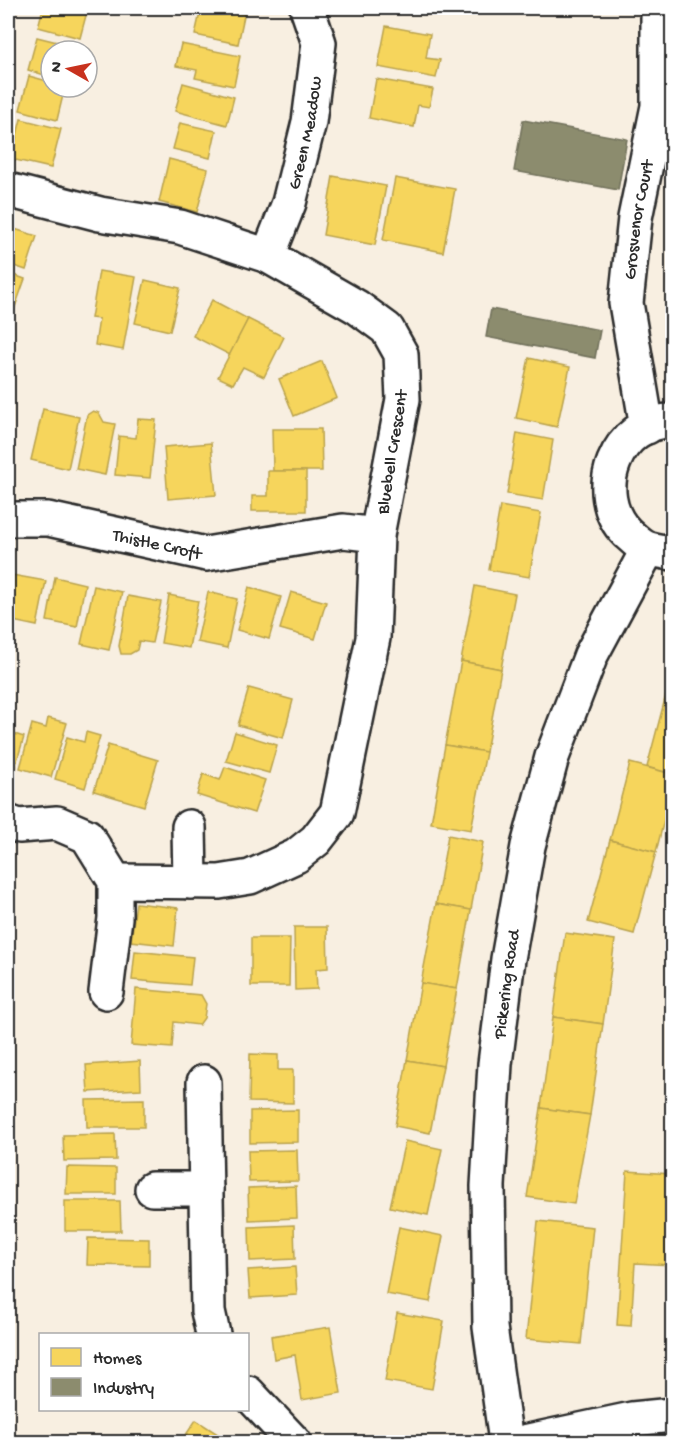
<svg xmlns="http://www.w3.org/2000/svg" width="680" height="1450" font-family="'Gochi Hand',sans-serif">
	<rect width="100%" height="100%" fill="#f8efe1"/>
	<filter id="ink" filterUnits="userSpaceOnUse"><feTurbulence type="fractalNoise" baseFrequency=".0167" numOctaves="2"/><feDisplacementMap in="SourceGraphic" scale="12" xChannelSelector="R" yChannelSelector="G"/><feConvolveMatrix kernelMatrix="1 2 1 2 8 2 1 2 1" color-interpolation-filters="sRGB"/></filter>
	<g filter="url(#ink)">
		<!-- homes -->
		<g fill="#f6d55c" stroke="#b9a24d" stroke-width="1.5">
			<polygon points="43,8 88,8 80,38 38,27"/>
			<polygon points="201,8 227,8 245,11 238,44 195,35"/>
			<polygon points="406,8 430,8 429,12"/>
			<polygon points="386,26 430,34 426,58 440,60 436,78 378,67"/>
			<polygon points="37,37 89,50 94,58 91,67 87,68 87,51 51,51 51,77 28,70"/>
			<polygon points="181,44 240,56 234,86 195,78 197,70 176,66"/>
			<polygon points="29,76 51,82 51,87 65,87 57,120 20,110"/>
			<polygon points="376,79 433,89 429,107 418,105 414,127 369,118"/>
			<polygon points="183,83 234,97 227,125 175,111"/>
			<polygon points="21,119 61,129 51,168 11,159"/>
			<polygon points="180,123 216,131 210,158 173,149"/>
			<polygon points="169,159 208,169 197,212 159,202"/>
			<polygon points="333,176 386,186 375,245 323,235"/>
			<polygon points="395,178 455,189 443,252 383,240"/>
			<polygon points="8,227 37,236 26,270 8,264"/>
			<polygon points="99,271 136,277 123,350 95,345 99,319 91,318"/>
			<polygon points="8,273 25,279 14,310 8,307"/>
			<polygon points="145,280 180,288 170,331 135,323"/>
			<polygon points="212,300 248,319 230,355 193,336"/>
			<polygon points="248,319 284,337 264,377 243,367 233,384 218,377"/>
			<polygon points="529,358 570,367 557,427 516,418"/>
			<polygon points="322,361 337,398 294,416 279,379"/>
			<polygon points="43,409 79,417 68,469 31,460"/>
			<polygon points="93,411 99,413 104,422 115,424 105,475 76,469 87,415"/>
			<polygon points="138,419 156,420 150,478 115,475 119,436 136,438"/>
			<polygon points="272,429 321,429 322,471 273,471"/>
			<polygon points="517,433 553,440 543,500 507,494"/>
			<polygon points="211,443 216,495 168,499 164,447"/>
			<polygon points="268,471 306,471 306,511 252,511 252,496 268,496"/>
			<polygon points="500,506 541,513 529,577 489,570"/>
			<polygon points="12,575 46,581 37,626 8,620"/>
			<polygon points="55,577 85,584 77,627 47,621"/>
			<polygon points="94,586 122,592 109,650 81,644"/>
			<polygon points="475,586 515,594 501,669 461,661"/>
			<polygon points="249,587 281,597 269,639 237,630"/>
			<polygon points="208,592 237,599 227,648 197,642"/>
			<polygon points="291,592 326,602 315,639 280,629"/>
			<polygon points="169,595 198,601 189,648 161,643"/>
			<polygon points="128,596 161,602 152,643 139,641 137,650 130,654 121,654 119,646"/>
			<polygon points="461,661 501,669 486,752 445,745"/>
			<polygon points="672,672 672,774 647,767"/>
			<polygon points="249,688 293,700 283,738 238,725"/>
			<polygon points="48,718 67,723 51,777 20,768 32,724 46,728"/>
			<polygon points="8,732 24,737 14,771 8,769"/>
			<polygon points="86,732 100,736 85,788 55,779 67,737 84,742"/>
			<polygon points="235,732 277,745 269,773 226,761"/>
			<polygon points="108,745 158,760 144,806 94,791"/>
			<polygon points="445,745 486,752 471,830 431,823"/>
			<polygon points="630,763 672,774 672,788 656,852 610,840"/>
			<polygon points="225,767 265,780 254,813 197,795 203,774 220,780"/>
			<polygon points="448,835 483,842 471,910 436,904"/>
			<polygon points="610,840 656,852 634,934 588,922"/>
			<polygon points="136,903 178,908 174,946 131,941"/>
			<polygon points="436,904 471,910 457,989 421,983"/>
			<polygon points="294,927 327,927 328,968 316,969 317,989 295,990"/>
			<polygon points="565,933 615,940 603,1024 553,1017"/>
			<polygon points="251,938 290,938 289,986 251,986"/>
			<polygon points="135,951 193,957 190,985 132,980"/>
			<polygon points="421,983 457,989 443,1066 407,1060"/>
			<polygon points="136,989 201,995 206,1004 204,1018 199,1025 174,1022 172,1048 131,1045"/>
			<polygon points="553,1017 603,1024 590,1115 541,1108"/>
			<polygon points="250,1054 278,1055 278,1070 293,1070 293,1103 249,1102"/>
			<polygon points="407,1060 443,1066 430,1133 395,1126"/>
			<polygon points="140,1061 141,1089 88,1092 86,1065"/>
			<polygon points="144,1099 144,1127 87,1127 86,1100"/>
			<polygon points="541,1108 590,1115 574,1204 527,1197"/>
			<polygon points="298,1110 298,1142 250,1143 250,1111"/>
			<polygon points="115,1134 116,1160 64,1161 63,1135"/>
			<polygon points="405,1141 442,1149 428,1215 390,1207"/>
			<polygon points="297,1150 298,1181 249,1182 248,1151"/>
			<polygon points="67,1167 116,1168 116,1194 66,1194"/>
			<polygon points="627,1171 672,1174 672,1265 635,1263 631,1326 617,1325"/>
			<polygon points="296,1186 297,1218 249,1220 248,1188"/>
			<polygon points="65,1201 120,1201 121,1231 65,1231"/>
			<polygon points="538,1221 593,1227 581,1344 526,1339"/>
			<polygon points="294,1225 295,1259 250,1261 249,1227"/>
			<polygon points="399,1227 443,1236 430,1302 386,1294"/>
			<polygon points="88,1238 149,1239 149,1266 87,1265"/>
			<polygon points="295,1267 297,1295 250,1298 248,1270"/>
			<polygon points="397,1313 444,1321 432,1389 385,1381"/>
			<polygon points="330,1327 341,1393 302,1400 295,1355 274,1359 271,1336"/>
			<polygon points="196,1420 230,1442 181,1442"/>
		</g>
		<!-- industry -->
		<g fill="#8c8c6e" stroke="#6f6f5a" stroke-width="1.5">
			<polygon points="523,120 627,139 618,190 514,171"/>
			<polygon points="491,309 600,330 595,358 486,337"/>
		</g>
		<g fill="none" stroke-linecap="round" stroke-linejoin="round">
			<!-- minor casing -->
			<g stroke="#2b2b2b" stroke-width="38">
				<g id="minor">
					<polyline points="8,190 100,214 180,227 268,256 357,307 387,329 401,354 403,399 377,535 373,638 337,813 316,840 296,856 250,877 219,882 115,881"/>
					<path id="s1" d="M268,256l21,-53 20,-81 10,-79 -12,-35"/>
					<path d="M672,421c-56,-1 -84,73 -45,112 7,6 14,14 23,16 7,2 15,3 22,4"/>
					<path id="s2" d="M647,427l-21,-124 9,-85 23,-112v-95"/>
					<path id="s3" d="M8,519h40l158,35 137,-23 34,4"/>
					<polyline points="8,822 19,826 57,823 87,836 115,881 115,918 106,992"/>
					<polyline points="189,827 190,882"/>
					<polyline points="204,1082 208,1311 213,1334"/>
					<polyline points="152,1189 206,1189"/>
					<polyline points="248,1393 294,1442"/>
					<path id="s4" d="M506,1442l-16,-115 -2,-141 7,-122 13,-105 20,-113 24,-89 39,-102 57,-106"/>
					<polyline points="524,1442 632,1419 672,1415"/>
				</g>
			</g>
			<!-- minor -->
			<use href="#minor" stroke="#fff" stroke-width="33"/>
		</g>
	</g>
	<g text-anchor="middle" stroke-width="6" stroke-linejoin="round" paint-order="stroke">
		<!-- street labels -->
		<g font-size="18" fill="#2b2b2b" stroke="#fff">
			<text dy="6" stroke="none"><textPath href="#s1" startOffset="129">Green Meadow</textPath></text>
			<text dy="6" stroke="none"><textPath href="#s2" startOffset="210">Grosvenor Court</textPath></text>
			<text transform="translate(391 452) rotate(-81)" y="6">Bluebell Crescent</text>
			<text dy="6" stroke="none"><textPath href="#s3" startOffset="152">Thistle Croft</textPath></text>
			<text dy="6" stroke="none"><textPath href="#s4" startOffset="460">Pickering Road</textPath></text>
		</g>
	</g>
	<!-- margin -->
	<rect width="680" height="1450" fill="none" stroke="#fff" stroke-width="30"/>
	<rect x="15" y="15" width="650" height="1420" fill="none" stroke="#2b2b2b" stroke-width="2" filter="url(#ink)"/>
	<!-- legend -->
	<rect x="39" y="1333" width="210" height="78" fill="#ffffff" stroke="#aaaaaa" stroke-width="1.5"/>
	<rect x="51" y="1348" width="30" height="18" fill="#f6d55c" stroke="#aaaaaa" stroke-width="1.5"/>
	<text x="93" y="1363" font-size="18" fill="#2b2b2b">Homes</text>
	<rect x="51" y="1378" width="30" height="18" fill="#8c8c6e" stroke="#aaaaaa" stroke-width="1.5"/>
	<text x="93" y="1393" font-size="18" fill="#2b2b2b">Industry</text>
	<!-- north arrow -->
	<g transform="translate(69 69) rotate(279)"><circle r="28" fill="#ffffff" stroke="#aaaaaa" stroke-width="1.5"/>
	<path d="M0-4.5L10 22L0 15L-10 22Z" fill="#c8321e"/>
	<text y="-9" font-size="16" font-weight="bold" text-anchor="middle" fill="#2b2b2b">N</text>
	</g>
</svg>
